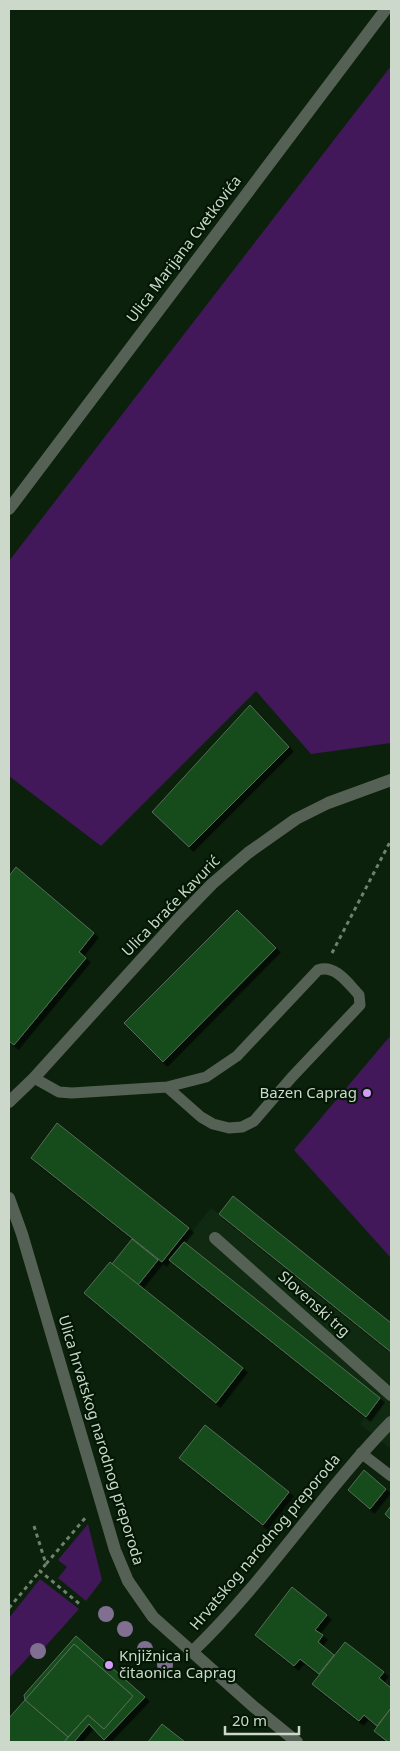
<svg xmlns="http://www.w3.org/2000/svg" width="400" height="1751" font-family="'Noto Sans',sans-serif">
	<defs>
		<filter id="shadow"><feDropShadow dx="4.5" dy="4.5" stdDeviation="0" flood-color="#0009"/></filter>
	</defs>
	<rect width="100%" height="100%" fill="#0b210c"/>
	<!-- built -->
	<polygon fill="#0f2a10" points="233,1196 391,1323 391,1449 360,1424 365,1417 169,1260 211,1208 219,1214"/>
	<!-- green -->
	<g fill="#43185a">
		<polygon points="391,66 391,743 311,754 256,691 101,846 9,776 9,561"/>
		<polygon points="391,1035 391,1258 294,1150"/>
		<polygon points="88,1524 102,1580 86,1601 58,1578 67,1567 58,1560"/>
		<polygon points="40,1579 79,1609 43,1649 39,1645 9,1678 9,1618"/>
	</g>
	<!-- building -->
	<g fill="#154b1a" stroke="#566e56" filter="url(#shadow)">
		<polygon points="250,705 289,747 189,847 152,812"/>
		<polygon points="16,867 94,933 79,952 86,958 14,1045 9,1041 9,876"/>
		<polygon points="237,910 276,948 163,1062 124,1023"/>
		<polygon points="57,1123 189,1228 162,1262 31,1158"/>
		<polygon points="233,1196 391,1323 391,1352 219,1214"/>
		<polygon points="132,1239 158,1260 138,1285 112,1264"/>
		<polygon points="184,1242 380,1398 366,1417 169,1260"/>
		<polygon points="110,1262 243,1368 216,1403 84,1293"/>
		<polygon points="205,1425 289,1492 263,1525 179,1458"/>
		<polygon points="364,1470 386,1489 370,1509 348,1490"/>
		<polygon points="391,1506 391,1520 385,1514"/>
		<polygon points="292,1587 327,1615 315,1630 323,1635 318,1642 334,1655 319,1674 300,1659 294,1666 255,1635"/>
		<polygon points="76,1636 145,1697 104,1740 89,1724 74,1742 64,1742 88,1715 104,1729 133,1696 74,1644 25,1700 24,1695"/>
		<polygon points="345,1642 384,1672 379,1678 391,1688 391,1708 377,1726 364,1715 359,1721 312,1684"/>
		<polygon points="74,1644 133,1696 104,1729 88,1715 68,1737 25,1700"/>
		<polygon points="25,1700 68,1737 64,1742 9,1742 9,1718"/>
		<polygon points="391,1708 391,1742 388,1742 374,1731"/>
		<polygon points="162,1724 185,1742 148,1742"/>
	</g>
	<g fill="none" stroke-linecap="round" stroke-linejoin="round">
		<!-- path -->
		<g stroke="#6f816f" stroke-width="3" stroke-dasharray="4 4" stroke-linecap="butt">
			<polyline points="332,953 391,840"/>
			<polyline points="34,1526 46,1564 86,1517"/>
			<polyline points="46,1564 40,1571 82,1606"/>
			<polyline points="9,1608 40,1571"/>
		</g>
		<!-- service -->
		<g stroke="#566156" stroke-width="11">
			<path d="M34,1078l25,14 13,1 95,-6 39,-10 31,-21 81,-86c17,-6 30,13 41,25l1,10 -68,72 -38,44 -12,6 -13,1 -16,-4 -12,-7 -34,-30"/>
			<polyline points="361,1453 391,1476"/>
		</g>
		<!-- minor -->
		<g stroke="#566156" stroke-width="12">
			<polyline points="9,509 386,9"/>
			<polyline points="9,1102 34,1078 179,918 212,884 248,853 296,819 328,803 391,780"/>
			<polyline points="9,1198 22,1234 115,1550 128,1581 153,1617 254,1707 297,1742"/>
			<polyline points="215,1238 391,1395"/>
			<path d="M192,1652c73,-70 128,-157 199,-230"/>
		</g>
	</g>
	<!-- trees -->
	<g fill="#806f91">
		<circle cx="106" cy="1614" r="8"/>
		<circle cx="125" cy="1629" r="8"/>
		<circle cx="145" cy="1649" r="8"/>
		<circle cx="38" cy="1651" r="8"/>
		<circle cx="165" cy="1665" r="8"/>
	</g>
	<!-- markers -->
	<g fill="#d59bfa" stroke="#031705" stroke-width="2">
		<circle cx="367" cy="1093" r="5"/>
		<circle cx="109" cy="1665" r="5"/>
	</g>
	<g text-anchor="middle" stroke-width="4.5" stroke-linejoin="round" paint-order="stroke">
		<!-- street labels -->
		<g font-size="15" fill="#cbd8ca" stroke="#031705">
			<text transform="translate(184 249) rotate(-53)" y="5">Ulica Marijana Cvetkovića</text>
			<text transform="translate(171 906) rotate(-46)" y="5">Ulica braće Kavurić</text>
			<text transform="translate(314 1304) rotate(42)" y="5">Slovenski trg</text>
			<text transform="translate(101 1440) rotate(73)" y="5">Ulica hrvatskog narodnog preporoda</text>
			<text transform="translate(265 1542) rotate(-50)" y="5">Hrvatskog narodnog preporoda</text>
		</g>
		<!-- poi labels -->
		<g font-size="15" fill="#cbd8ca" stroke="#031705" text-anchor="end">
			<text x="357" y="1098">Bazen Caprag</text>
			<text x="119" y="1661" text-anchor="start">Knjižnica i<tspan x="119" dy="17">čitaonica Caprag</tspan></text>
		</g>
	</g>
	<!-- border -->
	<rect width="400" height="1751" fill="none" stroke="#cbd8ca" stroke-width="20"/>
	<!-- scale -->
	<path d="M225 1726v8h74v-8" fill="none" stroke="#cbd8ca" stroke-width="2.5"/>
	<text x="232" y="1726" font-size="15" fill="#cbd8ca" stroke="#031705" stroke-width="4" paint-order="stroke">20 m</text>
</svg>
